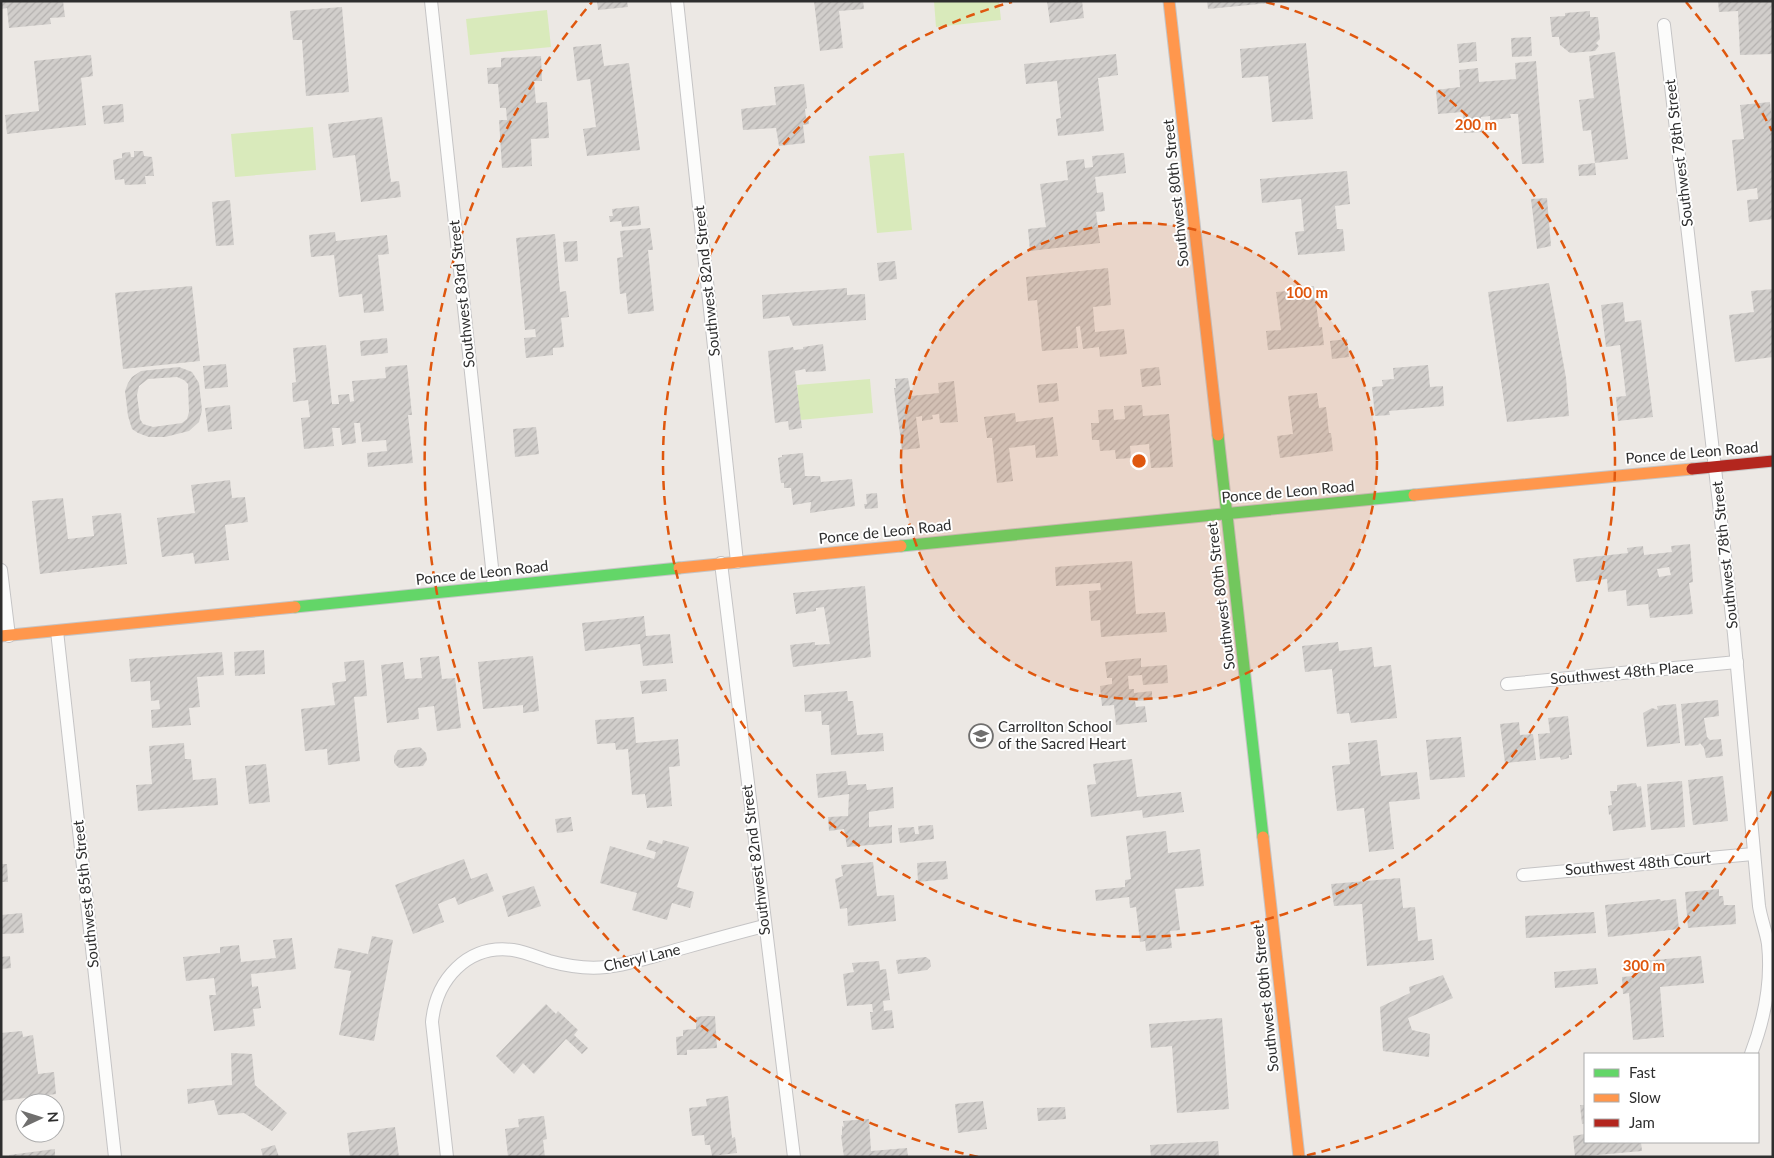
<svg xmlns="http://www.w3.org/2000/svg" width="1774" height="1158" font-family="Lato,sans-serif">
	<defs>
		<pattern id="building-hatch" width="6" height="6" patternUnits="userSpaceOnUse" patternTransform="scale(1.25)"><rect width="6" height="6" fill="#d1cecb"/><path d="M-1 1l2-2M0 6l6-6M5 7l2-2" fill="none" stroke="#b4b1af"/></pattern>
	</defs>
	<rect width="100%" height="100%" fill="#ece8e4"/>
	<!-- pitch -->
	<g fill="#d9eabb">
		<polygon points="934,1 999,1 1001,20 936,27"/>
		<polygon points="547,10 551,47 470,55 466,19"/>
		<polygon points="313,127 316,170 235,177 231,134"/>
		<polygon points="904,153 912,230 877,233 869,156"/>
		<polygon points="870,379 873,413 800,420 797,385"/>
	</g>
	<!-- building -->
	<g fill="url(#building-hatch)" fill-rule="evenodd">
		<polygon points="1,1 63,1 65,17 50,18 51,24 9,28 7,8 1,9"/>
		<polygon points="597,1 627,1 628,7 598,10"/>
		<polygon points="814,1 863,1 864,9 839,11 843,48 820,51"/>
		<polygon points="1047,1 1082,1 1084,18 1050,23"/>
		<polygon points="1207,1 1269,1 1269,3 1208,9"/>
		<polygon points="1718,1 1773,1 1773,54 1740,55 1738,11 1719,12"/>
		<polygon points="342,7 349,92 306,96 302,40 293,40 290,11"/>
		<polygon points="1590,11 1590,17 1598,17 1600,39 1596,43 1599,46 1595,51 1570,53 1560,45 1559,37 1552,37 1550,17 1565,16 1565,13"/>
		<polygon points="1531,37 1532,56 1512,57 1511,38"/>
		<polygon points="1476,42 1477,61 1459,63 1457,44"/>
		<polygon points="1306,43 1313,119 1272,122 1268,76 1242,78 1240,49"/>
		<polygon points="601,44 604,66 629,63 640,150 587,156 583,129 596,127 590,79 577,81 573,47"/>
		<polygon points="1615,52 1628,159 1595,163 1596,175 1579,176 1578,165 1595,163 1591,130 1583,131 1579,100 1594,98 1589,56"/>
		<polygon points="1116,54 1118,75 1098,78 1104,131 1058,136 1056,119 1061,118 1057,81 1026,84 1024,64"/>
		<polygon points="91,55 93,76 81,78 86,125 7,134 5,115 39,111 34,61"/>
		<polygon points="541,56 542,81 534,81 536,103 547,102 549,138 531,139 532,166 502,168 499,120 507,120 506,108 500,108 498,84 488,84 487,68 501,67 501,58"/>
		<polygon points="1536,61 1544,163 1522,164 1518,114 1510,114 1511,118 1490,120 1490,116 1481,117 1482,132 1464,133 1463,112 1438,114 1436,90 1460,87 1459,70 1478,68 1479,82 1516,79 1515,63"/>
		<polygon points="804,84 807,108 805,109 806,118 808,117 809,124 803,125 805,143 779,146 776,128 743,130 741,109 776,105 774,87"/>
		<polygon points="1770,102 1773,130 1773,219 1749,222 1747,200 1758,199 1757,188 1737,191 1732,140 1744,139 1740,105"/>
		<polygon points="123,104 124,122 104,124 102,106"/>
		<polygon points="382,117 391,182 399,181 401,197 361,202 355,155 333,158 328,124"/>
		<polygon points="134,151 143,151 144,156 152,157 154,176 145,176 146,184 125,185 124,179 115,180 113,160 122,158 122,153 130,152 131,157 134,157"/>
		<polygon points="1124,153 1126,173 1095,177 1097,193 1103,192 1105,211 1096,212 1100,243 1030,251 1028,229 1046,227 1040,184 1068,180 1066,161 1084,159 1085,168 1093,167 1092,156"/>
		<polygon points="1347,171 1350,204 1335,206 1337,229 1343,229 1345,251 1298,255 1295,232 1304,231 1301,199 1262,203 1260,179"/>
		<polygon points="1547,198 1551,246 1537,249 1531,199"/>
		<polygon points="230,200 234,245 216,246 212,202"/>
		<polygon points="639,206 641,225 622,227 621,221 610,222 609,216 613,216 612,209"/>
		<polygon points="650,228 653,250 648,250 654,311 628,314 626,293 620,294 617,258 623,257 620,231"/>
		<polygon points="335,232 336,241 387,235 389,254 378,255 384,311 364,313 362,294 339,297 334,255 311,257 309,235"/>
		<polygon points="555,234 560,292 566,291 569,317 561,318 564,347 553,348 553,355 526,358 524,338 536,337 535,329 525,330 516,238"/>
		<polygon points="577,241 578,261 565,262 563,242"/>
		<polygon points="895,261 897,279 879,281 877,263"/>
		<polygon points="1108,268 1111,305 1093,307 1095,332 1124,329 1127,354 1100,357 1099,347 1083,349 1080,326 1076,327 1078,348 1042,351 1037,300 1028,301 1026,277"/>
		<polygon points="1549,283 1566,378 1569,416 1507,422 1488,292"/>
		<polygon points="192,286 200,361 123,369 115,293"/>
		<polygon points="1314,286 1319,327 1322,327 1324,345 1268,350 1266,331 1281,330 1276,292 1287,291 1286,289"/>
		<polygon points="847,288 847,295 865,294 866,320 793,326 789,316 763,319 762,295"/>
		<polygon points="1773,289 1773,357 1735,362 1729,315 1754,312 1751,291"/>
		<polygon points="1623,302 1625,322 1641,320 1653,417 1618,421 1616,397 1626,396 1620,345 1606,347 1601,305"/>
		<polygon points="387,338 388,353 361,356 360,341"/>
		<polygon points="1347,339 1349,357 1332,359 1330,341"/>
		<polygon points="823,344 826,371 806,372 805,369 795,371 802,428 789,430 788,421 775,423 768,351 793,347 794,350 803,349 803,347"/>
		<polygon points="326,345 332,404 339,404 338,395 349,394 350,402 354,401 352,381 386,378 385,367 407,365 412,415 408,415 413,463 368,467 367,453 387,451 386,440 362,442 360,423 354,423 356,443 342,445 340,428 332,428 334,446 304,449 301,418 310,417 308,400 293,402 292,383 296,382 293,348"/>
		<polygon points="226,364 228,387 205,389 203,366"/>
		<polygon points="1428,365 1430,387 1443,386 1444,406 1389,411 1390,415 1375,416 1372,387 1383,386 1382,380 1394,379 1393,368"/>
		<path d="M179,367l13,5 7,11 3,27 -3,12 -10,9 -24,6h-16l-11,-4 -6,-4 -4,-13 -3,-25 3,-8 4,-6 9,-6zM177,377l7,3 4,4 1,28 -2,7 -5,4 -29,4 -10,-3 -3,-5 -3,-24 2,-9 9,-7z"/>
		<polygon points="1159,367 1161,385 1142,387 1140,369"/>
		<polygon points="908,378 911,396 939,393 938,383 954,381 958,422 940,423 939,414 932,415 933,419 922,421 922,416 916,417 920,448 902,450 894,388 896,388 895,379"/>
		<polygon points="1057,383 1059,401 1039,403 1037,385"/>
		<polygon points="1317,393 1319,408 1326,407 1329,433 1331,433 1333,451 1280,458 1277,436 1293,434 1288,396"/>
		<polygon points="230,405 232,429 208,432 205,408"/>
		<polygon points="1142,405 1143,416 1169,414 1173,467 1151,468 1149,444 1130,446 1131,458 1116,459 1115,450 1100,451 1099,440 1092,440 1091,423 1099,423 1098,410 1113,409 1114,420 1125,419 1124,406"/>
		<polygon points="1015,413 1016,422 1053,417 1058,456 1036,458 1035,445 1009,448 1013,481 997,483 992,438 987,438 984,417"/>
		<polygon points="536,427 539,454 515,457 513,429"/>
		<polygon points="803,453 805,476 820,476 821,482 852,479 855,506 810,513 811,502 793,505 791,488 784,488 784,483 781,483 778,458 782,457 782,455"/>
		<polygon points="230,480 232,498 245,497 248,522 225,525 229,560 195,564 193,553 162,557 157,518 195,513 191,485"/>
		<polygon points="877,493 878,508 865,509 864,504 867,504 866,494"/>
		<polygon points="63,498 68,539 94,536 92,516 121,513 127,564 40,574 32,501"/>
		<path d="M1690,544l3,38 -4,1 4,31 -43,4 -2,-14 -21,2 -1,-16 -18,2 -1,-13 -31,3 -3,-23 55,-6 -1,-5 16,-2 1,9 28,-3 -1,-6zM1669,567l2,8 -12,2 -2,-8z"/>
		<polygon points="1132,561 1136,614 1165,612 1167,632 1101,637 1100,620 1091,621 1089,591 1101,590 1100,583 1056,586 1055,567"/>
		<polygon points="865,586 871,657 793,667 790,645 815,642 815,645 830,644 824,607 816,608 816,611 796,614 793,593"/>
		<polygon points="644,616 646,636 670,634 673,663 643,666 640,644 585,651 582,623"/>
		<polygon points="1338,642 1339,651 1372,647 1374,667 1391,665 1397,718 1351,723 1349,713 1337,714 1332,669 1305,672 1302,646"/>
		<polygon points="264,650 265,674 235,676 234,652"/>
		<polygon points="222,652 224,675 197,677 200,707 189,708 191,725 152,728 151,710 160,709 159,700 151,701 150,681 131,682 129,659"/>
		<polygon points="439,656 442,679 455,678 461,728 437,731 434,706 418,708 419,719 387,723 381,665 403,662 405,679 422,678 420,658"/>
		<polygon points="533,656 539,711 523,713 523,705 483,709 478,662"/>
		<polygon points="1141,658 1141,667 1167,665 1168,683 1143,685 1142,675 1128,676 1129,689 1134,689 1134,693 1152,691 1152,700 1135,701 1136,707 1145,706 1147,722 1116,725 1114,705 1102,706 1100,686 1112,684 1112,678 1107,678 1105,662"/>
		<polygon points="364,660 367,696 354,697 360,761 328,765 327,749 305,751 301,709 335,705 332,683 346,681 344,662"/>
		<polygon points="666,679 667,691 642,694 640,681"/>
		<polygon points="847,691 848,701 853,701 857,735 883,733 884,751 831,755 829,725 822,725 821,711 805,712 804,695"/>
		<polygon points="1718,700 1719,716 1704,718 1707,737 1710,740 1721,739 1723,756 1706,758 1704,748 1700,743 1698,745 1685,746 1681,704"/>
		<polygon points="1676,704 1680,743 1647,747 1643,713 1652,708 1658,710 1657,706"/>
		<polygon points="1568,716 1572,755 1569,755 1569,758 1561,760 1560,757 1540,759 1538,734 1550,733 1548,718"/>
		<polygon points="634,717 636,743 678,739 680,766 669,767 672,806 647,808 645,794 632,795 628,749 616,750 615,743 597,744 595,720"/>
		<polygon points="1519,722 1520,735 1533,734 1536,760 1505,763 1500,724"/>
		<polygon points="1461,737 1465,777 1430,780 1426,740"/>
		<polygon points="1377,740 1381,776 1417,772 1420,799 1389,802 1394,849 1369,852 1364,808 1337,811 1332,766 1350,764 1348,743"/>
		<polygon points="184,743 185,759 191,759 193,780 216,778 218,805 138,811 136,785 152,784 149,746"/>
		<polygon points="420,747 426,753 427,760 423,766 399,768 394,763 394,756 398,750"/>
		<polygon points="1132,759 1137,797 1181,792 1184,812 1143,818 1142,810 1091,817 1087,785 1096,784 1093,764"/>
		<polygon points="266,764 270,802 249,804 245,766"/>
		<polygon points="846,771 848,785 866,784 867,790 893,787 894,808 869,812 869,827 892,825 892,843 847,847 844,829 829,831 828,817 848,816 849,794 818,798 816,774"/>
		<polygon points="1723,776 1728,821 1693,825 1688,780"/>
		<polygon points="1682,781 1685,827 1651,830 1647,784"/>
		<polygon points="1636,783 1637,787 1641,786 1646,827 1613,831 1611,814 1609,815 1608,806 1612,805 1610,791 1617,791 1617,785"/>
		<polygon points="571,817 573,831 557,833 555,819"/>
		<polygon points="933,825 934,839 900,843 898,828 914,827 915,834 919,834 918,826"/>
		<polygon points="1166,831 1168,853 1200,849 1204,886 1175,889 1180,930 1170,931 1172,948 1146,951 1145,941 1140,942 1136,907 1130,908 1129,897 1096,901 1095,890 1125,887 1125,880 1131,879 1126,836"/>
		<polygon points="649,840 662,844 663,840 689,847 677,887 694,892 690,908 672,903 667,920 632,910 637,893 600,883 610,846 654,859 656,852 646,849"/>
		<polygon points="464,859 471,879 487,873 494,891 458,905 455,897 438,904 444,922 413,934 395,885"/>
		<polygon points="946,861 948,879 918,882 917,863"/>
		<polygon points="873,862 877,896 894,895 896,921 848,926 847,908 840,909 835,879 843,876 841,865"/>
		<polygon points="1,864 7,864 8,882 1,882"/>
		<polygon points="1400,878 1403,908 1415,907 1418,941 1432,939 1434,960 1367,966 1362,904 1334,906 1331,884"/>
		<polygon points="534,886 541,906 508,917 502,896"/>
		<polygon points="1719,889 1719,896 1723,896 1724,905 1735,905 1736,924 1688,928 1685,892"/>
		<polygon points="1660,899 1661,901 1676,899 1679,929 1608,937 1605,905"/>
		<polygon points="1594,912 1596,933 1526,938 1525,916"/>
		<polygon points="22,913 24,933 1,934 1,915"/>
		<polygon points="372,936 393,940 374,1041 339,1035 351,971 334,968 338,948 368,954"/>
		<polygon points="292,938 296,969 251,974 252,987 258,986 261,1008 253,1009 255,1026 214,1031 209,995 216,995 214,978 186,981 183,957 220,953 220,947 239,945 241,962 276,958 273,940"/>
		<polygon points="10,956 11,968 1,969 1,957"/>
		<polygon points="1701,956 1704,983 1660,987 1664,1037 1633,1040 1629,993 1623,994 1622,977 1633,976 1631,962"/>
		<polygon points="926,957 930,960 931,966 927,970 898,974 896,960"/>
		<polygon points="879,961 880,970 886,969 890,1000 883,1001 884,1011 892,1010 894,1028 872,1030 870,1012 873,1012 872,1004 847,1006 843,974 854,972 852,963"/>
		<polygon points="1596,968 1598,984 1555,988 1554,972"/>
		<polygon points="1443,975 1453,998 1408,1018 1412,1030 1430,1034 1429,1057 1383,1051 1380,1007 1410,993 1409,987"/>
		<polygon points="546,1004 556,1014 558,1011 578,1030 574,1035 588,1048 582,1054 566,1039 534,1074 523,1063 514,1074 496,1056"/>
		<polygon points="705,1016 715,1016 717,1048 687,1050 687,1055 677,1055 676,1037 683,1036 683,1030 696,1029 696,1017"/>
		<polygon points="1222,1018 1229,1109 1177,1113 1172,1046 1151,1048 1149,1024"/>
		<polygon points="22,1031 23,1037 33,1035 38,1074 54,1072 56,1094 1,1101 1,1033"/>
		<polygon points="231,1053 252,1054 255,1085 287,1113 272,1131 244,1113 218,1115 214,1100 188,1104 187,1089 232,1085"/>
		<polygon points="728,1096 732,1138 735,1137 737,1153 712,1156 710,1145 705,1145 704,1135 692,1136 689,1108 707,1106 706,1099"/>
		<polygon points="55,1099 56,1103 34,1103 34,1101"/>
		<polygon points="983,1101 987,1129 958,1133 955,1104"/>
		<polygon points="1580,1105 1585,1105 1585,1123 1582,1124"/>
		<polygon points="1065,1107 1066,1119 1038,1121 1037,1108"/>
		<polygon points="55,1108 56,1108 58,1124 55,1125"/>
		<polygon points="544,1116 547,1139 543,1140 545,1157 508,1157 505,1129 519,1127 518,1119"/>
		<polygon points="869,1119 871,1151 907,1148 908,1157 844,1157 841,1135 842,1135 842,1126 844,1127 843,1121"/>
		<polygon points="395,1127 399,1157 350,1157 347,1133"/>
		<polygon points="1585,1134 1585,1142 1641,1142 1642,1151 1575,1157 1573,1136"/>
		<polygon points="1218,1141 1219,1157 1151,1157 1150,1145"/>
		<polygon points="275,1145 279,1157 263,1157 261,1149"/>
		<polygon points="55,1149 55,1157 9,1157 9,1155"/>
	</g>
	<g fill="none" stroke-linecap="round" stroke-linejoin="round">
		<!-- street casing -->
		<g stroke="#c5c4c5" stroke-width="14">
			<g id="street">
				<polyline points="431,1 494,586"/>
				<polyline points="677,1 737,562"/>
				<path d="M1664,25l70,609 25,272c2,13 7,25 9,38 4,37 -4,76 -17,110"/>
				<polyline points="721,563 794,1157"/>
				<polyline points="1,570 9,636"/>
				<polyline points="57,631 115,1157"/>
				<polyline points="1507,684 1737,662"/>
				<polyline points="1523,875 1753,854"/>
				<path d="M447,1157l-15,-135c4,-42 35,-78 81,-72 12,2 24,7 36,11 18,5 38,8 57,6 21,-2 42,-9 63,-15 32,-9 63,-18 95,-26"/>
			</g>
		</g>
		<!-- fast casing -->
		<g stroke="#c5c4c5" stroke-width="13">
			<g id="fast">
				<polyline points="1218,435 1263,837"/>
				<polyline points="901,546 1414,495"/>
				<polyline points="295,607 679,568"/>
			</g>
		</g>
		<!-- slow casing -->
		<g stroke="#c5c4c5" stroke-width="13">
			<g id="slow">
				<polyline points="1169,1 1218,435"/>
				<polyline points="1414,495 1692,469"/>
				<polyline points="679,568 901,546"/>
				<polyline points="1,636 295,607"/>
				<polyline points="1263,837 1299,1157"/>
			</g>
		</g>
		<!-- jam casing -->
		<g stroke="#c5c4c5" stroke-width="13">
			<polyline id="jam" points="1692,469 1773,461"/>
		</g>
		<!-- street -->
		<use href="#street" stroke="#fcfcfb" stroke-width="12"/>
		<!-- fast -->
		<use href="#fast" stroke="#63d668" stroke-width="11"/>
		<!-- slow -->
		<use href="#slow" stroke="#ff974d" stroke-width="11"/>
		<!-- jam -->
		<use href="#jam" stroke="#b3261e" stroke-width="11"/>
	</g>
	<!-- distance rings -->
	<circle cx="1139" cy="461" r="238" fill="#df570e" fill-opacity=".12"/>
	<g fill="none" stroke="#df570e" stroke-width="2.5" stroke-dasharray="9 6">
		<circle cx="1139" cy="461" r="238"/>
		<path d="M1266 2A476 476 0 1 1 1012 2"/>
		<path d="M1772 791A714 714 0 0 1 1300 1157M978 1157A714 714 0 0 1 592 2M1686 2A714 714 0 0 1 1772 131"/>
	</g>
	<!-- icons -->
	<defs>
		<g id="school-ring" transform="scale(1.25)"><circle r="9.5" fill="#fff" stroke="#706f6e" stroke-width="1.5"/><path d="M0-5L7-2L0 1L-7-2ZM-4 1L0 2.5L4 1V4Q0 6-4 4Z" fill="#706f6e"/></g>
	</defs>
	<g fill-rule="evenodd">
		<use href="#school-ring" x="981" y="736"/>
	</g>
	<g text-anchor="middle" stroke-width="4" stroke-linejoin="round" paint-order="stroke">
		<!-- street labels -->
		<g font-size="15" fill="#2e2e2e" stroke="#fff">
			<text transform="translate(1679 153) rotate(-97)" y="5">Southwest 78th Street</text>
			<text transform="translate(1176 193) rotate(-96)" y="5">Southwest 80th Street</text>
			<text transform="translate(707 281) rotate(-96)" y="5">Southwest 82nd Street</text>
			<text transform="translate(462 294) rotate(-96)" y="5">Southwest 83rd Street</text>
			<text transform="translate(1692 453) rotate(-5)" y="5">Ponce de Leon Road</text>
			<text transform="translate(1288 492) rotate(-5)" y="5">Ponce de Leon Road</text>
			<text transform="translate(885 532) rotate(-6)" y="5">Ponce de Leon Road</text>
			<text transform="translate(1725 555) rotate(-96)" y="5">Southwest 78th Street</text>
			<text transform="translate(482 573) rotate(-6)" y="5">Ponce de Leon Road</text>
			<text transform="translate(1221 596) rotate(-97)" y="5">Southwest 80th Street</text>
			<text transform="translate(1622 673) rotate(-5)" y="5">Southwest 48th Place</text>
			<text transform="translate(756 860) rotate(-97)" y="5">Southwest 82nd Street</text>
			<text transform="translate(1638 864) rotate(-5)" y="5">Southwest 48th Court</text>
			<text transform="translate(86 894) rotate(-96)" y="5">Southwest 85th Street</text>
			<text transform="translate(642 958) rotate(-13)" y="5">Cheryl Lane</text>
			<text transform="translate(1266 998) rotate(-96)" y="5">Southwest 80th Street</text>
		</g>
		<!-- poi labels -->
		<g font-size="15" fill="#2e2e2e" stroke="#fff" text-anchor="start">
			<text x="998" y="732">Carrollton School<tspan x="998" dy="17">of the Sacred Heart</tspan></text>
		</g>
	</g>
	<circle cx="1139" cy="461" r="8" fill="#df570e" stroke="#fff" stroke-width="2.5"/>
	<g font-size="15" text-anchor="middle" font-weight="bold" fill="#df570e" stroke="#fff" stroke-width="4" stroke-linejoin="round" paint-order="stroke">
		<text x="1476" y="130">200 m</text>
		<text x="1307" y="298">100 m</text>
		<text x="1644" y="971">300 m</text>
	</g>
	<!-- border -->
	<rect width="1774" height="1158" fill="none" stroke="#2e2e2e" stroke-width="5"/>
	<!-- legend -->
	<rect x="1584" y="1053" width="175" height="90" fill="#ffffff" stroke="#ababab"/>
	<rect x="1594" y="1069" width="25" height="8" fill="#63d668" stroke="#ababab"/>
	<text x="1629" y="1078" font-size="15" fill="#2e2e2e">Fast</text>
	<rect x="1594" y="1094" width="25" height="8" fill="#ff974d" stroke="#ababab"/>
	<text x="1629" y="1103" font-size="15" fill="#2e2e2e">Slow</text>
	<rect x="1594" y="1119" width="25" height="8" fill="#b3261e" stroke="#ababab"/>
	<text x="1629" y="1128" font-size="15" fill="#2e2e2e">Jam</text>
	<!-- north arrow -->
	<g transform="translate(40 1118) rotate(86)"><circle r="24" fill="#ffffff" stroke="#ababab"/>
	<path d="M0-4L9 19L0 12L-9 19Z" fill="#706f6e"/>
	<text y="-8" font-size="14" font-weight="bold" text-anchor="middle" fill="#2e2e2e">N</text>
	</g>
</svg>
